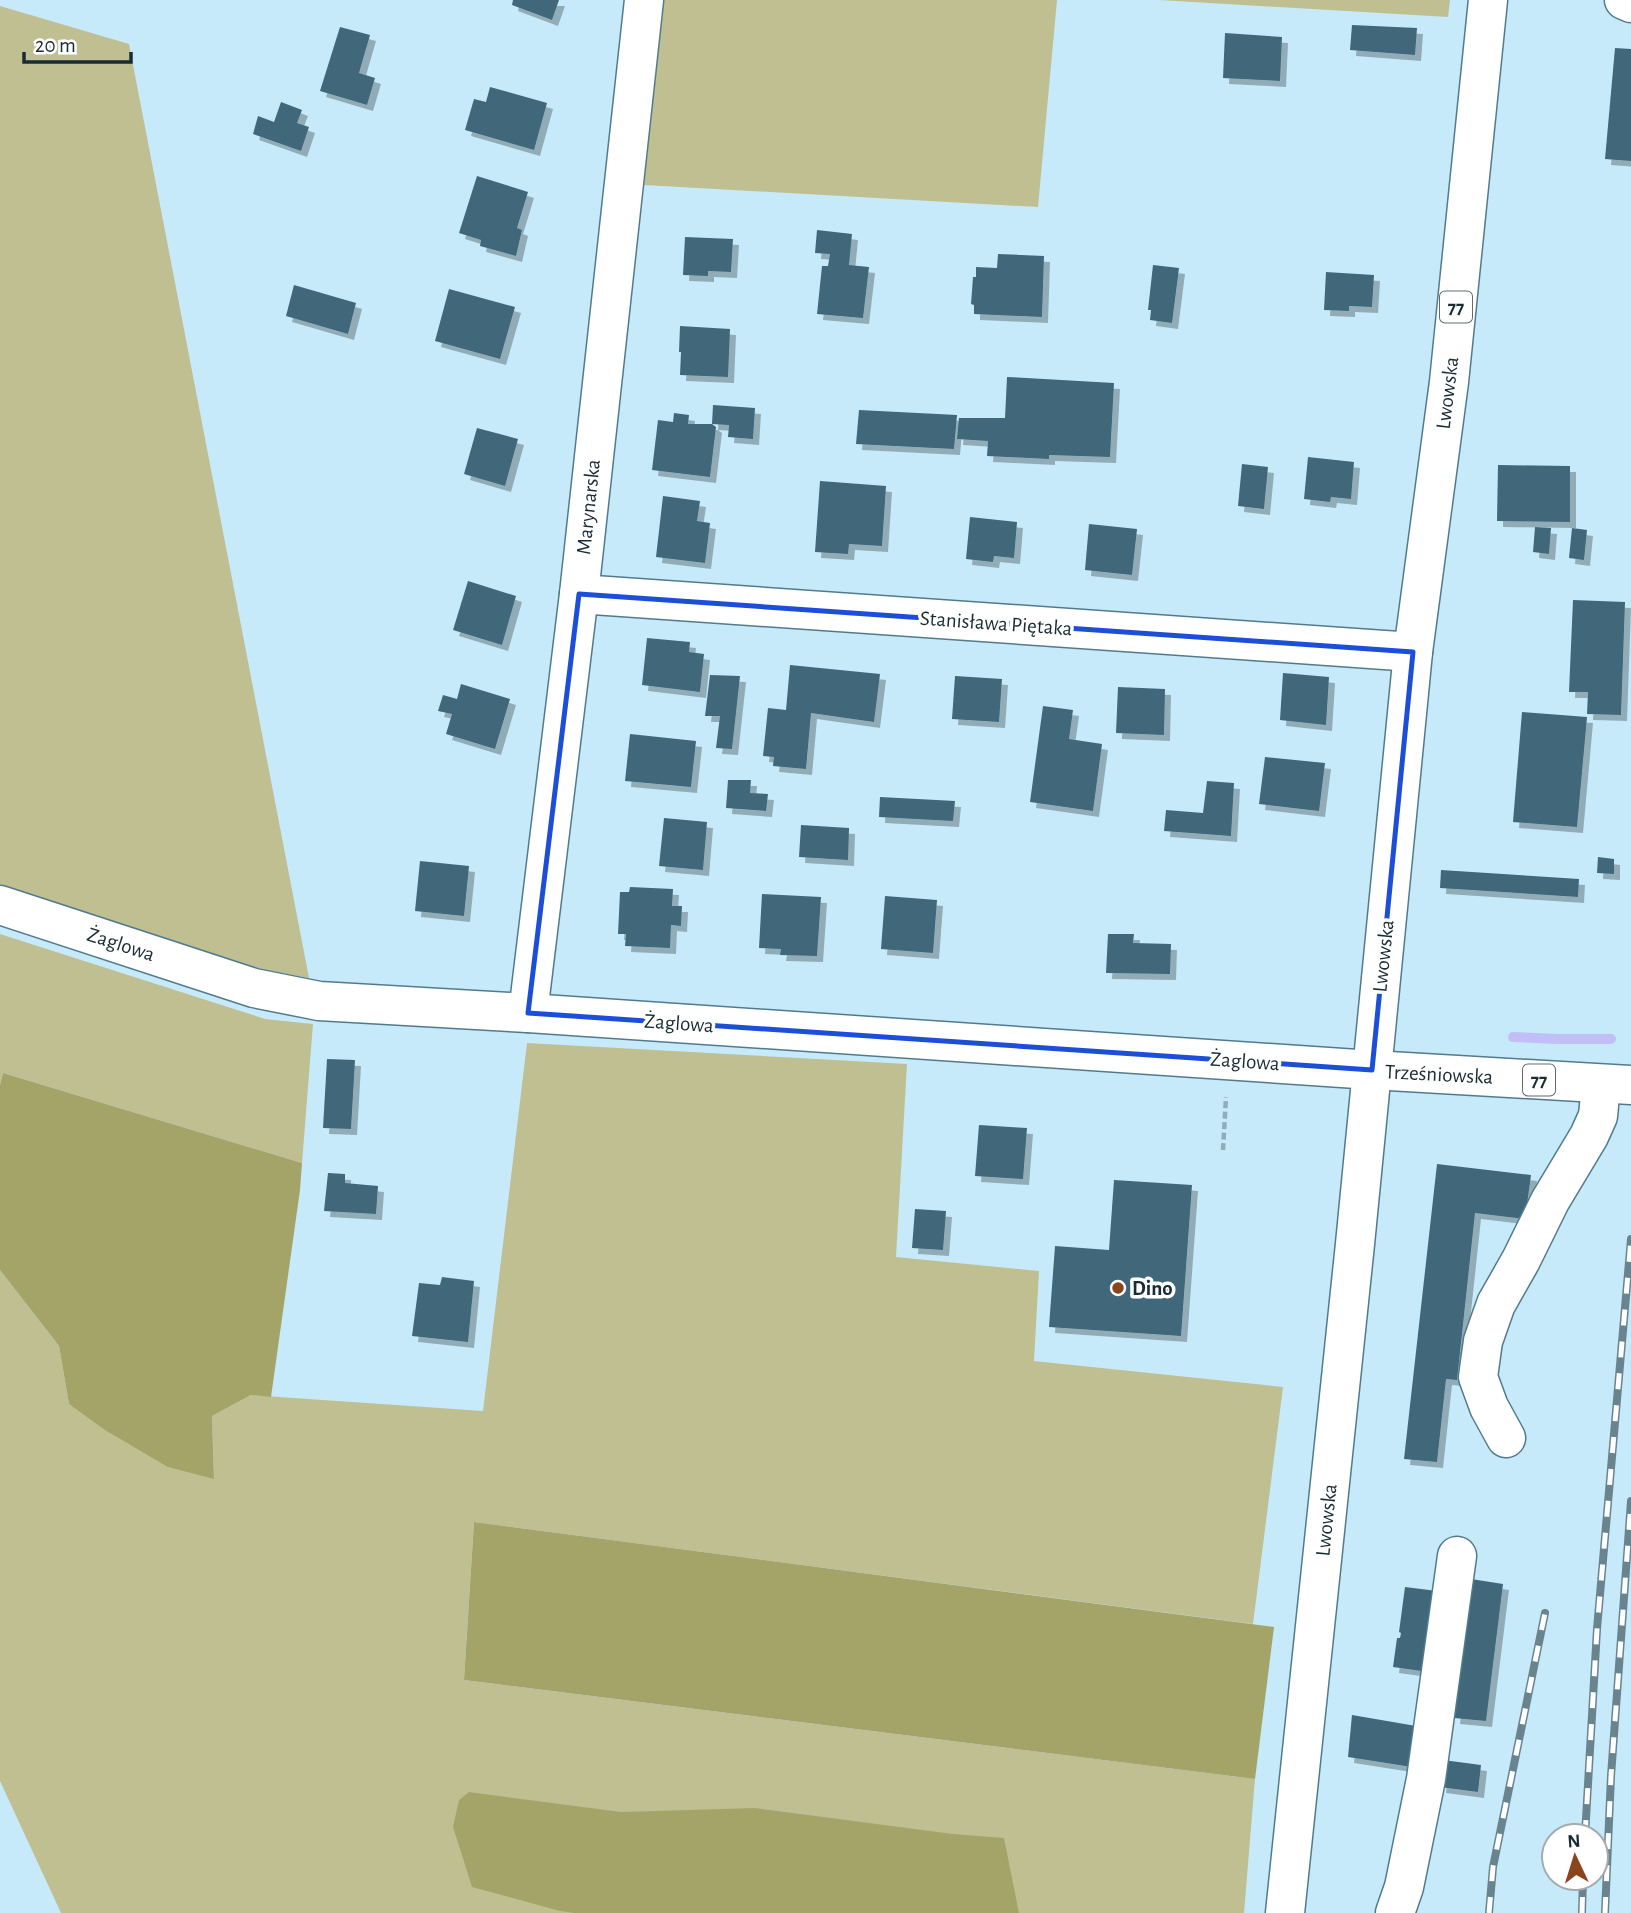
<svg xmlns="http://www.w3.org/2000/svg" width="1631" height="1913" font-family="'Alegreya Sans',sans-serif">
	<defs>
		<filter id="shadow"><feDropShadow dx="6" dy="6" stdDeviation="0" flood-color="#0004"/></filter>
	</defs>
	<rect width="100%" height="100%" fill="#c6eafa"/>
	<!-- green -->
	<g fill="#c0bf92">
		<polygon points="664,0 1057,0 1038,207 644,185"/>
		<polygon points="1159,0 1450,0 1448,17"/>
		<polygon points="0,6 129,44 309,978 265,970 0,885"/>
		<polygon points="0,934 265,1019 313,1024 302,1163 3,1073 0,1085"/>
		<polygon points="527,1043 907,1064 896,1257 1039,1271 1034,1361 1283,1387 1253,1624 474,1522 464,1680 1255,1779 1244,1913 61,1913 0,1781 0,1270 59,1346 69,1404 214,1479 212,1416 251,1395 483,1411"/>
	</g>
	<!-- forest -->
	<g fill="#a5a468">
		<polygon points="3,1073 302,1163 300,1190 271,1397 251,1395 212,1416 214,1479 168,1467 105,1430 69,1404 59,1346 0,1270 0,1085"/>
		<polygon points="474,1522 1274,1627 1255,1779 464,1680"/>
		<polygon points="469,1792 621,1812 755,1808 953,1834 1004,1838 1019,1913 574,1913 560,1911 472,1887 453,1827 459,1800"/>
	</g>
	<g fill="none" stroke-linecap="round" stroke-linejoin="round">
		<!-- stream -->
		<polyline stroke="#c1bef8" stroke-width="10" points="1513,1037 1558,1039 1611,1039"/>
	</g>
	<!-- building -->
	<g fill="#3f687a" filter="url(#shadow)">
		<polygon points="513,0 559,0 552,20 512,5"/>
		<polygon points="1352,25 1417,28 1415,55 1350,50"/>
		<polygon points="340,27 370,35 359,73 375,78 367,105 320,91"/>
		<polygon points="1225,33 1282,37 1280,81 1223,78"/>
		<polygon points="1615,48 1631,49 1631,161 1605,159"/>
		<polygon points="490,87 547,103 534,150 465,130 474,99 486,102"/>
		<polygon points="281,102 302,110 297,123 309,127 301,151 253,134 258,116 274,122"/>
		<polygon points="477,176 528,192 517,228 522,230 516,256 480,246 481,240 459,233"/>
		<polygon points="817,230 852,234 849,265 869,267 863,318 817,314 822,266 828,266 830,254 815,253"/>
		<polygon points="685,237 733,239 731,272 708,271 708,276 683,275"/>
		<polygon points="998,254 1044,256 1042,317 974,314 974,305 971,304 973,277 976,277 976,267 997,268"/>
		<polygon points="1153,265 1179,268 1172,323 1150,320 1151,310 1148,310"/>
		<polygon points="1326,272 1374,275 1372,307 1349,306 1349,311 1324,310"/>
		<polygon points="294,285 356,303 348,334 286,316"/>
		<polygon points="449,289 515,307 500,359 435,341"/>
		<polygon points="680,326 730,329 728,377 680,375 681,352 679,352"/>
		<polygon points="1007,377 1114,383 1110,457 1049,455 1049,459 987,456 988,441 957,439 959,418 1005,418"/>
		<polygon points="713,405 755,408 753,439 728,437 729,425 712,424"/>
		<polygon points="859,410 957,415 954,449 856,444"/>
		<polygon points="674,413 689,415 688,424 712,424 716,427 710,477 652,470 658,420 673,422"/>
		<polygon points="477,428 518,439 505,486 464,474"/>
		<polygon points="1308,457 1354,462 1351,499 1331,497 1330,502 1304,499"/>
		<polygon points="1242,464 1268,467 1264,509 1238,506"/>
		<polygon points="1498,465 1570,466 1570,522 1497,521"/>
		<polygon points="820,481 886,486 882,546 849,544 848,554 815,552"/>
		<polygon points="663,496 700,501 697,521 710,523 705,563 656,557"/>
		<polygon points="970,517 1017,522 1014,558 994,556 993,562 966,559"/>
		<polygon points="1089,524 1137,529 1132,575 1085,570"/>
		<polygon points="1535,527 1551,528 1549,554 1533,552"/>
		<polygon points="1572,528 1587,530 1584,560 1569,558"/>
		<polygon points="468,581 516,596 502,645 453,630"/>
		<polygon points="1573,600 1625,602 1621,715 1587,714 1588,692 1569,692"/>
		<polygon points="647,638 690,642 689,652 704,654 700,692 642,685"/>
		<polygon points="790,665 880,674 874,722 811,713 806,769 773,766 774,757 763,756 768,708 786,710"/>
		<polygon points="1283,673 1329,677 1326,725 1280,720"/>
		<polygon points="710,675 740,676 732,749 716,748 720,716 705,716"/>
		<polygon points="955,676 1002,679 999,722 952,719"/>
		<polygon points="461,684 510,699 495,749 446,734 452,714 438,711 443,695 457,699"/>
		<polygon points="1118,687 1165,689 1164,735 1116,733"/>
		<polygon points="1043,706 1073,710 1069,739 1102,744 1093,811 1030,802"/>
		<polygon points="1522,712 1587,717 1577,827 1513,822"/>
		<polygon points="630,734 696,741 691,787 625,781"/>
		<polygon points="1265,757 1325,763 1319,811 1259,804"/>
		<polygon points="728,780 751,780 750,793 768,794 766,811 726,808"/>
		<polygon points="1207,781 1234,783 1231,836 1164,831 1166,810 1203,813"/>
		<polygon points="880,797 955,801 953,821 879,817"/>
		<polygon points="664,818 707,822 703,870 659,866"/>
		<polygon points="801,825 849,828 848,860 799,857"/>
		<polygon points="1598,857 1614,859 1614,874 1597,873"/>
		<polygon points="420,861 469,866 464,916 415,911"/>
		<polygon points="1441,870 1579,879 1578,897 1440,888"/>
		<polygon points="630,887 673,889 672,906 682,906 681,926 671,925 670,948 625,946 626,934 618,934 620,892 629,892"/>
		<polygon points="762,894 821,897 817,956 780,955 781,949 759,948"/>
		<polygon points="885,896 937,900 933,953 881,949"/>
		<polygon points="1108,934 1134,934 1133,943 1171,944 1170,974 1106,973"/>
		<polygon points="327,1059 355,1060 351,1129 323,1128"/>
		<polygon points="979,1125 1027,1128 1023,1179 975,1176"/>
		<polygon points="1437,1164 1531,1175 1525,1219 1475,1213 1457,1380 1446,1379 1437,1462 1404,1459"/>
		<polygon points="328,1173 345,1174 345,1183 378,1186 376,1214 324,1211"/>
		<polygon points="1114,1180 1192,1185 1181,1336 1049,1327 1055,1246 1109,1250"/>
		<polygon points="915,1209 946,1211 943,1250 912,1248"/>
		<polygon points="442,1277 474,1281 468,1342 412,1336 419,1283 440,1285"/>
		<polygon points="1471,1579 1503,1584 1486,1721 1454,1718"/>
		<polygon points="1405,1587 1437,1591 1429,1672 1393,1667 1397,1638 1400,1638 1401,1633 1399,1632"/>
		<polygon points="1352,1715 1416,1726 1412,1767 1348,1757"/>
		<polygon points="1443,1760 1481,1765 1478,1792 1440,1787"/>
	</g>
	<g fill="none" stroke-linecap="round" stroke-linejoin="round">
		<!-- minor casing -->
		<g stroke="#517b8c" stroke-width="41">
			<g id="minor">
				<polyline points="1624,0 1631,3"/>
				<polyline points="579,594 1413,652"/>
				<polyline points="0,905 254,988 319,1001 528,1013 1372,1070"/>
				<polyline points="528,1013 579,594 644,0"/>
				<polyline points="1506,1438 1489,1407 1478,1377 1483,1341 1496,1304 1521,1260 1550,1201 1589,1136 1598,1116 1601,1084"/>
				<polyline points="1395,1913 1404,1887 1426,1779 1457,1556"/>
			</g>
		</g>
		<!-- major casing -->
		<g stroke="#517b8c" stroke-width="41">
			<g id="major">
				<polyline points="1372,1070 1631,1085"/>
				<polyline points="1285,1913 1355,1244 1413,652 1449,382 1488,0"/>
			</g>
		</g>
		<!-- path -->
		<polyline stroke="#8fadba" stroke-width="4.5" stroke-dasharray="7 3.5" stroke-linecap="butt" points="1223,1150 1226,1097"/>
		<!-- minor -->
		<use href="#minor" stroke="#fff" stroke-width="38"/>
		<!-- major -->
		<use href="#major" stroke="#fff" stroke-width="38"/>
		<!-- rail casing -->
		<g stroke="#6a848f" stroke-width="8">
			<g id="rail">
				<polyline points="1585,1836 1597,1629 1631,1239"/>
				<polyline points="1489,1913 1493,1867 1545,1613"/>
				<polyline points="1582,1913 1583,1878"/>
				<polyline points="1605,1913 1611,1776 1631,1501"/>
			</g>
		</g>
		<!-- rail -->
		<use href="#rail" stroke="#fff" stroke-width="5" stroke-dasharray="16" stroke-linecap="butt"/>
	</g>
	<!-- marked area -->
	<path fill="none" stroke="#1d4ed8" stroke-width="5" stroke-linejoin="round" d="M579,594l834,58 -41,418 -844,-57z"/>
	<!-- markers -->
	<circle fill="#8b451e" stroke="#fff" stroke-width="2.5" cx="1118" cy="1288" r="7"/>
	<g text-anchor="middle" stroke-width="7" stroke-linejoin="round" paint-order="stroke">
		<!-- shield labels -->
		<g fill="#fff" stroke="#5f6b70" stroke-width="2">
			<rect x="1440" y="291.5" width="32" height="31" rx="5"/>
			<rect x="1523" y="1064.5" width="32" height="31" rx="5"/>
		</g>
		<g font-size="19" font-weight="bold" fill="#1a2c33">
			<text x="1456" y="314">77</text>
			<text x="1539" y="1087">77</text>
		</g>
		<!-- street labels -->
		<g font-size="21" fill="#1a2c33" stroke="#fff">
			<text transform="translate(1447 393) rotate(-83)" y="7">Lwowska</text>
			<text transform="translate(588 507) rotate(-84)" y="7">Marynarska</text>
			<text transform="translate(996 623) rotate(4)" y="7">Stanisława Piętaka</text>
			<text transform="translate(121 944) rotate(18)" y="7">Żaglowa</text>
			<text transform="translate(1383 956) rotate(-84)" y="7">Lwowska</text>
			<text transform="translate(679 1023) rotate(4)" y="7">Żaglowa</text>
			<text transform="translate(1245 1061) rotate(4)" y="7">Żaglowa</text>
			<text transform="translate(1439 1074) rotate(3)" y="7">Trześniowska</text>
			<text transform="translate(1326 1520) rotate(-84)" y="7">Lwowska</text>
		</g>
		<!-- poi labels -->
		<g font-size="21" font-weight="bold" fill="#1a2c33" stroke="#fff" text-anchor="start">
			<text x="1132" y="1295">Dino</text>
		</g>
	</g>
	<!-- north arrow -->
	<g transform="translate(1575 1857) rotate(356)"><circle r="33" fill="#ffffff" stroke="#a3abad" stroke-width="2"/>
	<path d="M0-5L12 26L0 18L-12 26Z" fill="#8b451e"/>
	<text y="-10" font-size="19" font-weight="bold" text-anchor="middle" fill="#1a2c33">N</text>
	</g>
	<!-- scale -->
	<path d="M24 52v10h107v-10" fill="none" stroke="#1a2c33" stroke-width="3.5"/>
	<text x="35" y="52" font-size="21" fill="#1a2c33" stroke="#ffffff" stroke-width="5" paint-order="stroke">20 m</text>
</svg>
